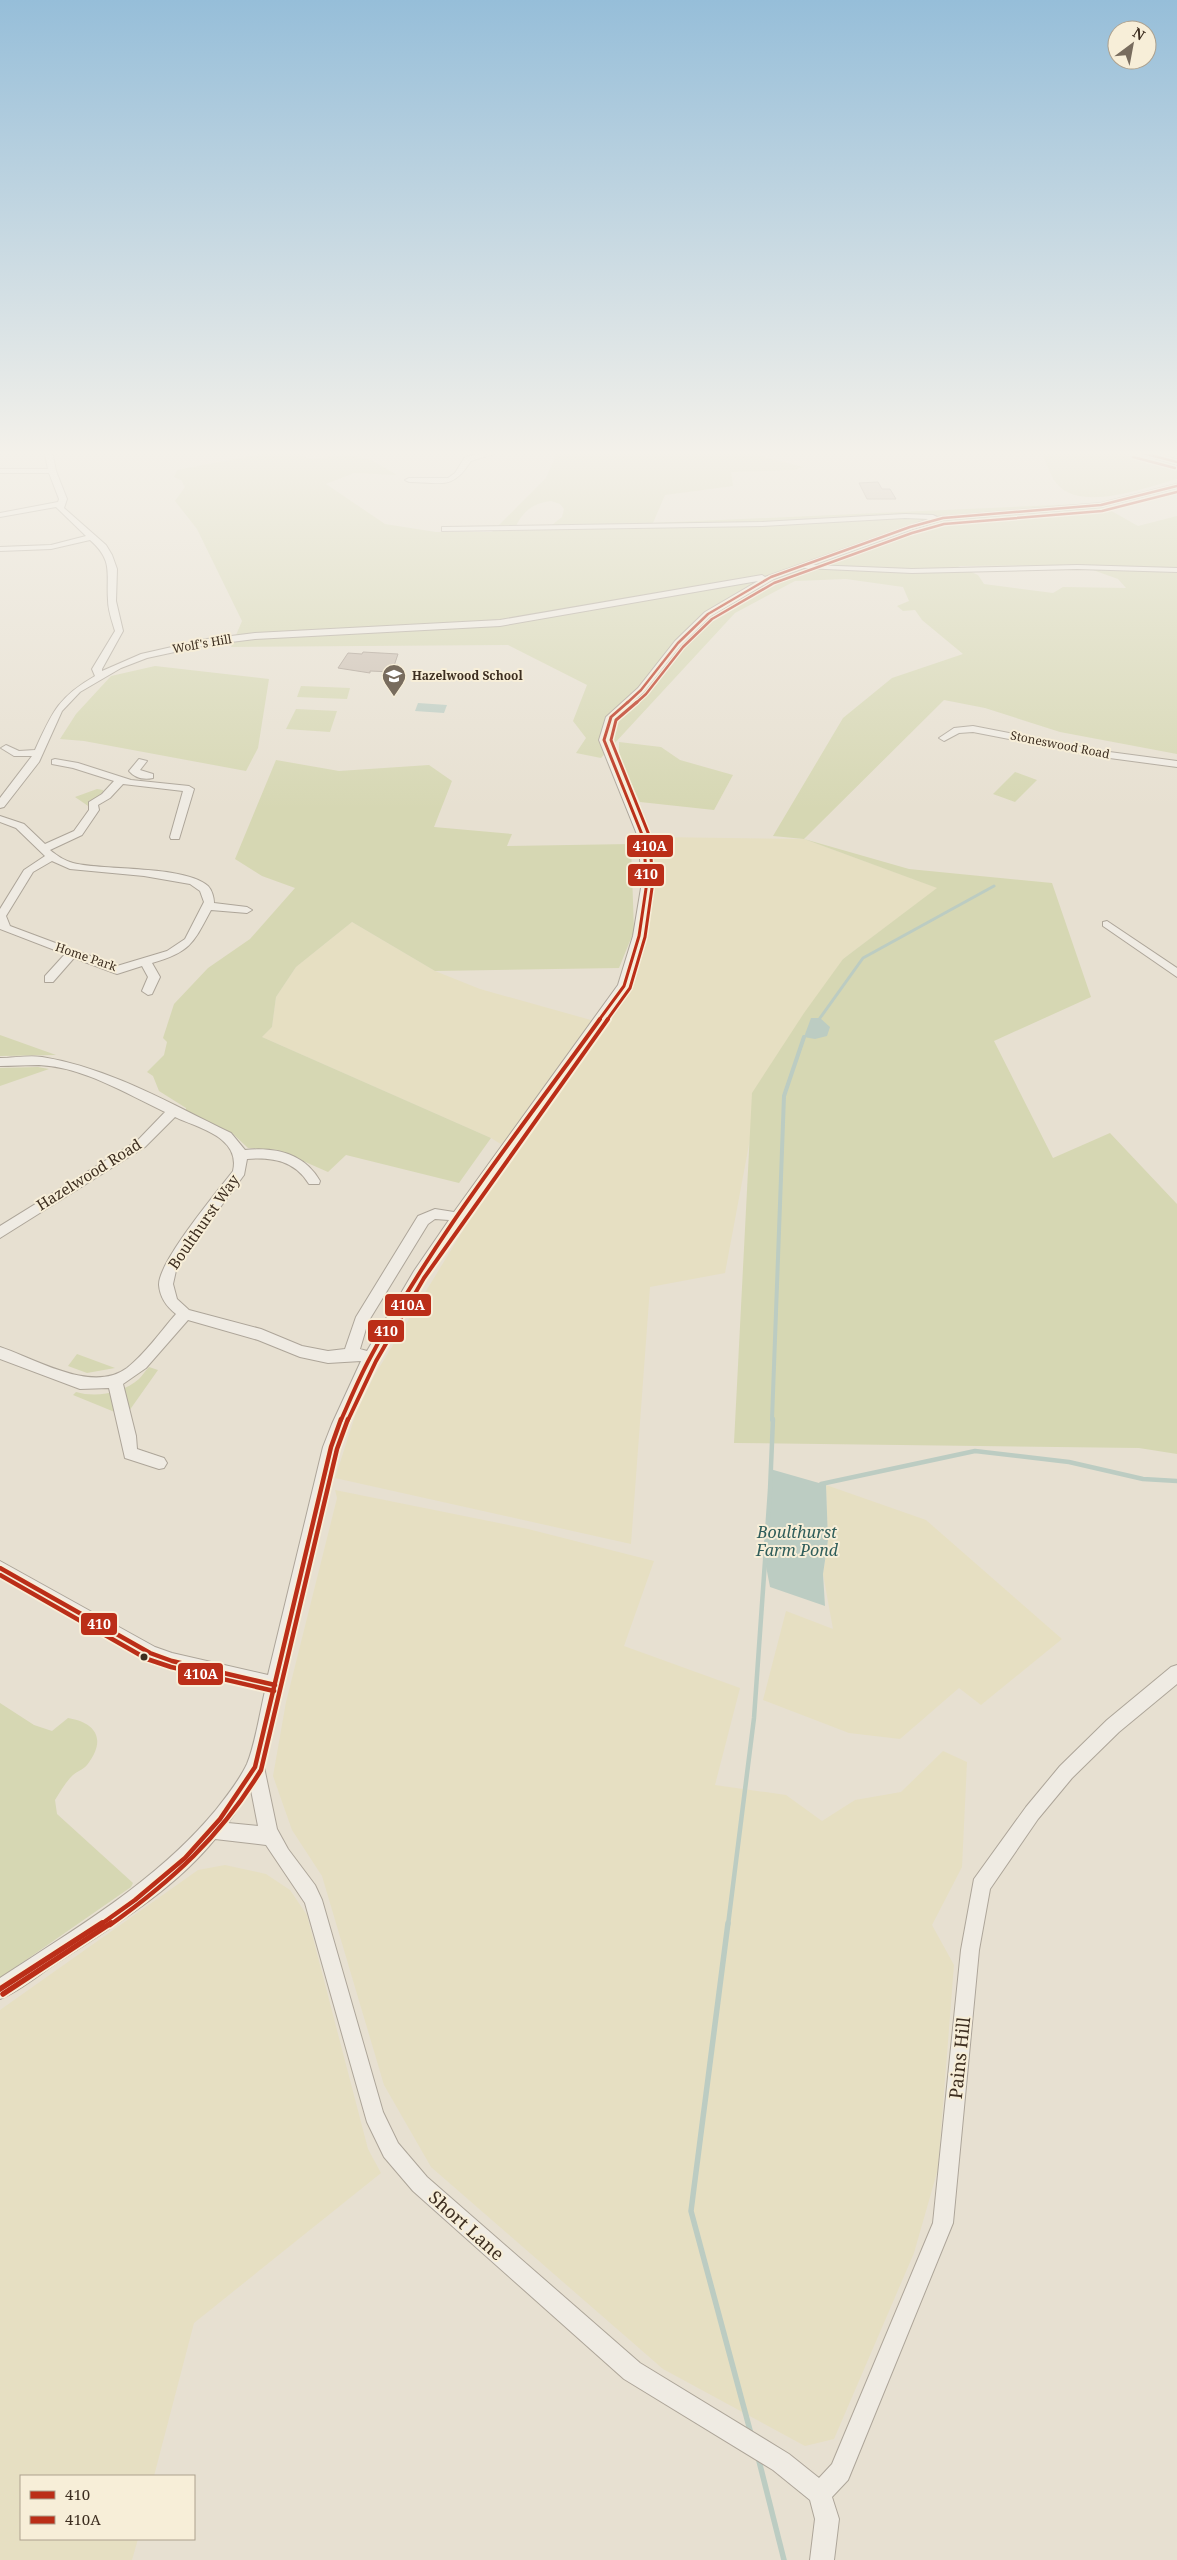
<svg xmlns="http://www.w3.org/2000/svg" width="1177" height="2560" font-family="'Noto Serif',serif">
	<rect width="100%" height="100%" fill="#e7e0d1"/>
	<!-- farmland -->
	<g fill="#e6dfc2">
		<polygon points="655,837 804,839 938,888 843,959 759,1091 725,1273 650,1287 631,1544 335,1478 356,1413 374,1376 467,1224 517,1154 491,1138 262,1037 272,1027 276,997 296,967 352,922 435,971 480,989 598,1022 624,986"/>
		<polygon points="826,1485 926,1520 1062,1639 981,1705 959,1688 900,1739 849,1733 763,1700 786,1611 833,1629 823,1574 828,1540"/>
		<polygon points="335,1490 528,1529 654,1561 624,1646 740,1688 715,1785 786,1795 822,1821 855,1800 901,1792 943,1751 967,1762 962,1867 932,1925 954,1965 938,2169 914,2253 834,2439 805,2446 663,2369 431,2167 384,2085 322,1876 292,1830 273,1776 286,1702 337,1498"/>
		<polygon points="225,1865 266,1874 290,1890 307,1915 368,2149 381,2173 194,2323 154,2476 21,2476 21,2539 138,2539 132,2560 0,2560 0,2010 198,1870"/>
	</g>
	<!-- green -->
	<g fill="#d6d7b3" fill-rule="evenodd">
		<path d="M277,451h19l13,8 38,-4 24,5 26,15 -43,-2 -28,11 59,40 51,8h56l54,-54 12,-27h183l62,16 -8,3 -64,2 2,14 -68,9 -12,28 425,-19 23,1 37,21 39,-10v238l-117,-22 -75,-24 -41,-8 -140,139 -31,-3 70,-118 49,-40 71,-24 -41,-34 -7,-10 -12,1 -6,-5 12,-5 -6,-14 -57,-8 -51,2 -60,32 -134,145 -25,-5 10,-15 -13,-17 14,-36 -79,-40 -277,2 11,-26 -45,-92 -22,-28 10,-14 -4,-7 -7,-3 3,-7zM551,501l9,3 4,5 -2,8 -10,8 -36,1c8,-16 18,-23 35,-25zM1079,565l39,14 8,9 -63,-1 -10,6 -69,-9 -6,-9 -20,-9z"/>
		<path d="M1041,451h73l63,19v9c-29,8 -95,33 -119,6 -8,-8 -12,-24 -17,-34z"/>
		<polygon points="155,666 269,679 258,748 246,771 84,741 60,739 76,714 111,676"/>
		<polygon points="301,686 350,688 347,699 297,697"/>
		<polygon points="296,709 337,711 330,732 286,729"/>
		<polygon points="619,742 661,747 680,760 733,775 714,810 640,802 619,757"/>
		<polygon points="276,760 339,771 429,765 452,781 434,827 512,834 507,846 631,844 634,931 619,968 435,971 352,922 296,967 276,997 272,1027 262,1037 491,1138 459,1183 346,1155 328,1172 278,1150 248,1148 232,1133 186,1111 186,1108 159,1091 153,1076 147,1072 164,1055 167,1042 163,1038 174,1004 208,968 250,939 295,888 262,876 235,859"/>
		<polygon points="1015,772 1037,780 1015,802 993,794"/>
		<polygon points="97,789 103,790 106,796 94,810 75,797"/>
		<polygon points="804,839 909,869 1052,883 1091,997 994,1041 1053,1158 1110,1133 1177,1204 1177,1454 1139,1448 734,1443 752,1093 804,1013 843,959 937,888"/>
		<polygon points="0,1035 56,1055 0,1056"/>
		<polygon points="38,1067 49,1069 0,1086 0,1068"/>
		<polygon points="77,1354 115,1368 87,1373 68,1366"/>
		<path d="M149,1367l9,3 -29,41 -7,4 -49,-20 3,-3c20,6 47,1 63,-13 4,-4 6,-8 10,-12z"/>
		<path d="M0,1703l34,22 18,6 16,-13c30,5 38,23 19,47 -4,5 -12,7 -16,12 -6,6 -11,15 -16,23l2,14 76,69 -2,4 -131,91z"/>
	</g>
	<!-- water -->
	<g fill="#bcccc2">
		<polygon points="418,703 447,705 444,713 415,711"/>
		<polygon points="811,1018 820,1018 830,1027 827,1036 815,1039 804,1037"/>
		<polygon points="770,1469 826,1485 828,1540 823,1574 825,1606 770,1587 765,1561"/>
	</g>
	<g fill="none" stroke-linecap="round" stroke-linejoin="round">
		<!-- stream-far3 -->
		<polyline stroke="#bcccc2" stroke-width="3" points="820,1018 863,958 994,886"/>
		<!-- stream-far2 -->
		<polyline stroke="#bcccc2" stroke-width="4" points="772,1420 784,1096 804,1037"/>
		<!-- stream-far1 -->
		<g stroke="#bcccc2" stroke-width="4.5">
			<polyline points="821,1484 975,1451 1069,1462 1143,1479 1177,1481"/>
			<polyline points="728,1925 754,1718 770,1490 773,1419"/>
		</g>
		<!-- stream -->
		<g stroke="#bcccc2" stroke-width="5.5">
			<polyline points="728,1923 691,2211 751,2434"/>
			<polyline points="758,2457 784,2560"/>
		</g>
	</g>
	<!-- building -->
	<g fill="#cbbfb2" stroke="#a89c90">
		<polygon points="878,482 882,489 890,489 896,499 867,499 859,483"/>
		<polygon points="363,652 398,654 392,672 370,671 370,673 338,668 348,653 362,654"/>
	</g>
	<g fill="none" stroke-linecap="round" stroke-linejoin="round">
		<!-- minor casing -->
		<g stroke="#ada599" stroke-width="2">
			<g id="minor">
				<path d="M44,451h8l4,20 11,28 -3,9 42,37 6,10 5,14 -1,32 7,30 -21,38v2l39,-17 66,-15 48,-6 245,-13 262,-45 3,2 164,-58 -24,-1 -143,8 -320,5v-4h3l317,-5 143,-8 28,1 4,2 164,-14 76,-19v4l-76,19 -158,13 -30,9 -100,36 99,4 165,-4 100,3v4l-100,-3 -165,4 -108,-5 -30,11 -63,37 -30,29 -37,47 -29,26 -6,22 39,97 4,45 -7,54 -15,50 -168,236 -38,57 -48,82 -30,63 -7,23 -75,320 13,62 11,20 27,36 7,15 61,212 15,31 29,34 213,186 149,91 30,24 13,-14 101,-241 28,-273 13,-71 52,-72 34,-41 47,-46 64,-53 6,-2v19l-58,48 -47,46 -34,41 -48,70 -11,61 -26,273 -105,257 -16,17 7,22 -5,41h-24l5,-41 -5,-19 -37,-30 -149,-91 -211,-188 -29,-34 -17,-35 -62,-219 -39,-58 -51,-6c-42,52 -105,89 -160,125 -18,12 -35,27 -55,35v-21c76,-50 156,-96 215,-167 11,-14 24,-30 32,-47 8,-19 13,-52 18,-73l-93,-22 -28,-10 -144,-83v-15l155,86 17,6 96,22 55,-228 9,-23 29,-63 -33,2 -28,-6 -42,-17 -70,-20 -42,48 -23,16 13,52 1,13 27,9 3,5 -3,5 -5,1 -34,-11 -16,-70 -29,1 -80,-30v-12c36,12 92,47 127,21 19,-15 33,-36 49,-54 -9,-7 -16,-16 -17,-29 -1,-23 58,-93 74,-114 8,-34 -35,-43 -58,-54l-30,30 -145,91v-12l137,-85 28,-29c-40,-19 -82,-45 -126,-47 -13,0 -26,1 -39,1v-8c14,0 29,-3 42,-1 68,11 129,47 189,76l14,17c30,-3 59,3 75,31l-1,3h-10c-14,-23 -36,-27 -62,-25l-3,16 -67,91 -4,18 4,15 12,11 72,19 41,17 26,5 17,-2 11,-32 62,-101 17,-7 19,3 164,-227 15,-49 9,-54 -4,-45 -39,-97 7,-23 32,-29 37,-47 30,-29 53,-31 -258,45 -245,13 -48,6 -60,13 -26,10 -41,24 -18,19 -23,51 -35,45 -4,1v-10l32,-42h-18l-13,-8 5,-3 13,6 16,-1c17,-37 23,-53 60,-74l-3,-7 23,-38c-3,-10 -7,-21 -7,-31 -2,-27 6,-39 -18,-60l-39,9 -51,2v-4l51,-2 35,-9 -30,-29 -56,10v-4l58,-11 1,-3 -10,-26h-49v-4h48zM435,1219l14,1 -35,51 -47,80 -7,-2 8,-27 60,-98zM251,1790l7,36 -30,-3z"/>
				<path d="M492,451h11l-32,10c-19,30 -30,21 -62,21l-4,-2 4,-2h39l7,-5 10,-16z"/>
				<polygon points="973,726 1102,751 1177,761 1177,767 1102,757 973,732 959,733 944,741 939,738 954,728"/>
				<path d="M55,759l23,4 53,17 58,6 5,3 -15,50h-8l-1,-2 13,-46 -60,-7 -13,14 -12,7 1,5 -17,25 -32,15c6,5 15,11 23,13 32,8 111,2 135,23 4,4 6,12 6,17l33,4 5,3 -5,3 -36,-3c-18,34 -21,42 -59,53l8,14 -8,17 -4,1 -6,-4 6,-14 -6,-11 -25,8 -43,-16 -21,24h-8v-6l20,-22 -65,-25v-20l24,-39 21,-14 -29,-28 -16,-6v-6l24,8 21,20 29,-13 15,-21v-8l13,-8 12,-13 -41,-13 -21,-4v-4zM52,861l18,8 74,7 46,8 10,7 4,11 -19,37 -18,12 -50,15 -107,-40 -4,-10 27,-44z"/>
				<path d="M139,759l8,2 -7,9 13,4v4c-9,2 -18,0 -24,-7z"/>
				<polygon points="1107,921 1177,968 1177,977 1103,926 1103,922"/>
			</g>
		</g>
		<!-- major casing -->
		<g stroke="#928b80" stroke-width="1">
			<polygon id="major" points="1130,451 1144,451 1177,459 1177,465"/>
		</g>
		<!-- minor -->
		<use href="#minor" fill="#efebe3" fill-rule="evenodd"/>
		<!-- major -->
		<use href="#major" fill="#e6e1d4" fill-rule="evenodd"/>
		<!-- bus-1-far4 casing -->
		<g stroke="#f7eed8" stroke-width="5">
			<g id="bus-1-far4">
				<polyline points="1135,451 1177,462"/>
				<polyline points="627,703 641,690 678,643 708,614 771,577 910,527 943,518 1101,505 1177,486"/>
			</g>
		</g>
		<!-- bus-1-far3 casing -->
		<g stroke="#f7eed8" stroke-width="6">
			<polyline id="bus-1-far3" points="599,1020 624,986 639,936 647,882 643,837 604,740 611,717 628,702"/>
		</g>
		<!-- bus-1-far2 casing -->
		<g stroke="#f7eed8" stroke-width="8">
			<path id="bus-1-far2" d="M341,1420c9,-20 18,-42 29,-62 63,-120 151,-229 230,-339"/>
		</g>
		<!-- bus-1-far1 casing -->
		<g stroke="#f7eed8" stroke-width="8">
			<g id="bus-1-far1">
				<polyline points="0,1568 150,1653 172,1661 275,1685"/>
				<polyline points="100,1925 135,1900 185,1858 220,1819 255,1767 331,1447 341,1419"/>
			</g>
		</g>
		<!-- bus-1 casing -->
		<g stroke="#f7eed8" stroke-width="9">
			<polyline id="bus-1" points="0,1989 102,1923"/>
		</g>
		<!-- bus-2-far4 casing -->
		<g stroke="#f7eed8" stroke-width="5">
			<g id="bus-2-far4">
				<polyline points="1133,457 1175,468"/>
				<polyline points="636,703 646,694 683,647 712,619 774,583 912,533 944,524 1102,511 1177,492"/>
			</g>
		</g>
		<!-- bus-2-far3 casing -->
		<g stroke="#f7eed8" stroke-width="6">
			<polyline id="bus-2-far3" points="607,1020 630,988 645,937 653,881 649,835 611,740 616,720 637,702"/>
		</g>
		<!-- bus-2-far2 casing -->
		<g stroke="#f7eed8" stroke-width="8">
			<polyline id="bus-2-far2" points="348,1420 376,1361 424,1278 608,1019"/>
		</g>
		<!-- bus-2-far1 casing -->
		<g stroke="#f7eed8" stroke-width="8">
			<g id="bus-2-far1">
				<polyline points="0,1575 147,1659 171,1667 274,1691"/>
				<path d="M110,1925c62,-44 111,-89 151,-155l76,-321 11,-30"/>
			</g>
		</g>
		<!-- bus-2 casing -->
		<g stroke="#f7eed8" stroke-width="9">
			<polyline id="bus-2" points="3,1994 111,1923"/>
		</g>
		<!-- bus-1-far4 -->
		<use href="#bus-1-far4" stroke="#bb2e18" stroke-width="2.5"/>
		<!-- bus-1-far3 -->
		<use href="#bus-1-far3" stroke="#bb2e18" stroke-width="3"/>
		<!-- bus-1-far2 -->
		<use href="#bus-1-far2" stroke="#bb2e18" stroke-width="4"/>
		<!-- bus-1-far1 -->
		<use href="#bus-1-far1" stroke="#bb2e18" stroke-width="4.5"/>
		<!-- bus-1 -->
		<use href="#bus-1" stroke="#bb2e18" stroke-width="5.5"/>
		<!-- bus-2-far4 -->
		<use href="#bus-2-far4" stroke="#bb2e18" stroke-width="2.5"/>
		<!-- bus-2-far3 -->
		<use href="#bus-2-far3" stroke="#bb2e18" stroke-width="3"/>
		<!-- bus-2-far2 -->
		<use href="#bus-2-far2" stroke="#bb2e18" stroke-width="4"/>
		<!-- bus-2-far1 -->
		<use href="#bus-2-far1" stroke="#bb2e18" stroke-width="4.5"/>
		<!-- bus-2 -->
		<use href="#bus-2" stroke="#bb2e18" stroke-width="5.5"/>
	</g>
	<!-- sky -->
	<linearGradient id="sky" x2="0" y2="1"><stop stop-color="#96bed9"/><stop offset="0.56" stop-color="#f4f1ea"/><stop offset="1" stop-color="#f4f1ea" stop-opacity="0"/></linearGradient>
	<rect width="1177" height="809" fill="url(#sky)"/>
	<!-- icons -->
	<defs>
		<g id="school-pin" transform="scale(1.25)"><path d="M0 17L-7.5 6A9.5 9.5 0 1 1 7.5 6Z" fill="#786c5e" stroke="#f7eed8"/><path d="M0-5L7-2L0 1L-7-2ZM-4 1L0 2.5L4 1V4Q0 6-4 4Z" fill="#fff"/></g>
	</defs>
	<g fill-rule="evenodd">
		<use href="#school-pin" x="394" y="676"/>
	</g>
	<!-- markers -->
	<circle fill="#3d2e20" stroke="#f7eed8" stroke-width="2" cx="144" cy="1657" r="4.5"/>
	<g text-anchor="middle" stroke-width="4" stroke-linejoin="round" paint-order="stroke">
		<!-- far-street labels -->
		<g font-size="12" fill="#3d2e20" stroke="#f7eed8">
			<text transform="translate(202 644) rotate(-10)" y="4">Wolf's Hill</text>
			<text transform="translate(1060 745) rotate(11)" y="4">Stoneswood Road</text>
			<text transform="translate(86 957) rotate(19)" y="4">Home Park</text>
		</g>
		<!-- far-poi labels -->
		<g font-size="12" font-weight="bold" fill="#3d2e20" stroke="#f7eed8" text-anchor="start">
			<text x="412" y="680">Hazelwood School</text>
		</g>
		<!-- street labels -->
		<g font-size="15" fill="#3d2e20" stroke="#f7eed8">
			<text transform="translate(89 1175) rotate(-32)" y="5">Hazelwood Road</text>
			<text transform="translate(204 1222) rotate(-55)" y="5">Boulthurst Way</text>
		</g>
		<!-- water labels -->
		<g font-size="16" font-style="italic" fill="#2f5d5a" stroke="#f7eed8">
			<text x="797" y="1538">Boulthurst<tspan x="797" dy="18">Farm Pond</tspan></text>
		</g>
		<!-- near-street labels -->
		<g font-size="18" fill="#3d2e20" stroke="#f7eed8">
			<text transform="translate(960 2058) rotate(-84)" y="6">Pains Hill</text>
			<text transform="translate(466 2226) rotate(42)" y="6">Short Lane</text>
		</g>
	</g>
	<g stroke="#f7eed8" stroke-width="2">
		<rect x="626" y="834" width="48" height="24" rx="5" fill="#bb2e18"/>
		<rect x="627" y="863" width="38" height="24" rx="5" fill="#bb2e18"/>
		<rect x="384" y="1293" width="48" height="24" rx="5" fill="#bb2e18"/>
		<rect x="367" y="1319" width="38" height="24" rx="5" fill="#bb2e18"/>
		<rect x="80" y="1612" width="38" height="24" rx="5" fill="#bb2e18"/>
		<rect x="177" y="1662" width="47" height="24" rx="5" fill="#bb2e18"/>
	</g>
	<g font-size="14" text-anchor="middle" font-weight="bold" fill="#fff">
		<text x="650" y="851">410A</text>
		<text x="646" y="879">410</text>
		<text x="408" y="1310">410A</text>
		<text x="386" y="1336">410</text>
		<text x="99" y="1629">410</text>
		<text x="201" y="1679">410A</text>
	</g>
	<!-- legend -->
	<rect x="20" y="2475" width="175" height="65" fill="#f7eed8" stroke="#ada18e"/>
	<rect x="30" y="2491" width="25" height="8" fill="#bb2e18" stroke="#ada18e"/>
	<text x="65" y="2500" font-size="15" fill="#3d2e20">410</text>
	<rect x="30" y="2516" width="25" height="8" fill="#bb2e18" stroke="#ada18e"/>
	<text x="65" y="2525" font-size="15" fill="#3d2e20">410A</text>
	<!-- north arrow -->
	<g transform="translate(1132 45) rotate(32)"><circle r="24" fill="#f7eed8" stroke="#ada18e"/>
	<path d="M0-4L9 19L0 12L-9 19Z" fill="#786c5e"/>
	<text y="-8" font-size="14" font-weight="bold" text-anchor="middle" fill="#3d2e20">N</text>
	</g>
</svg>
